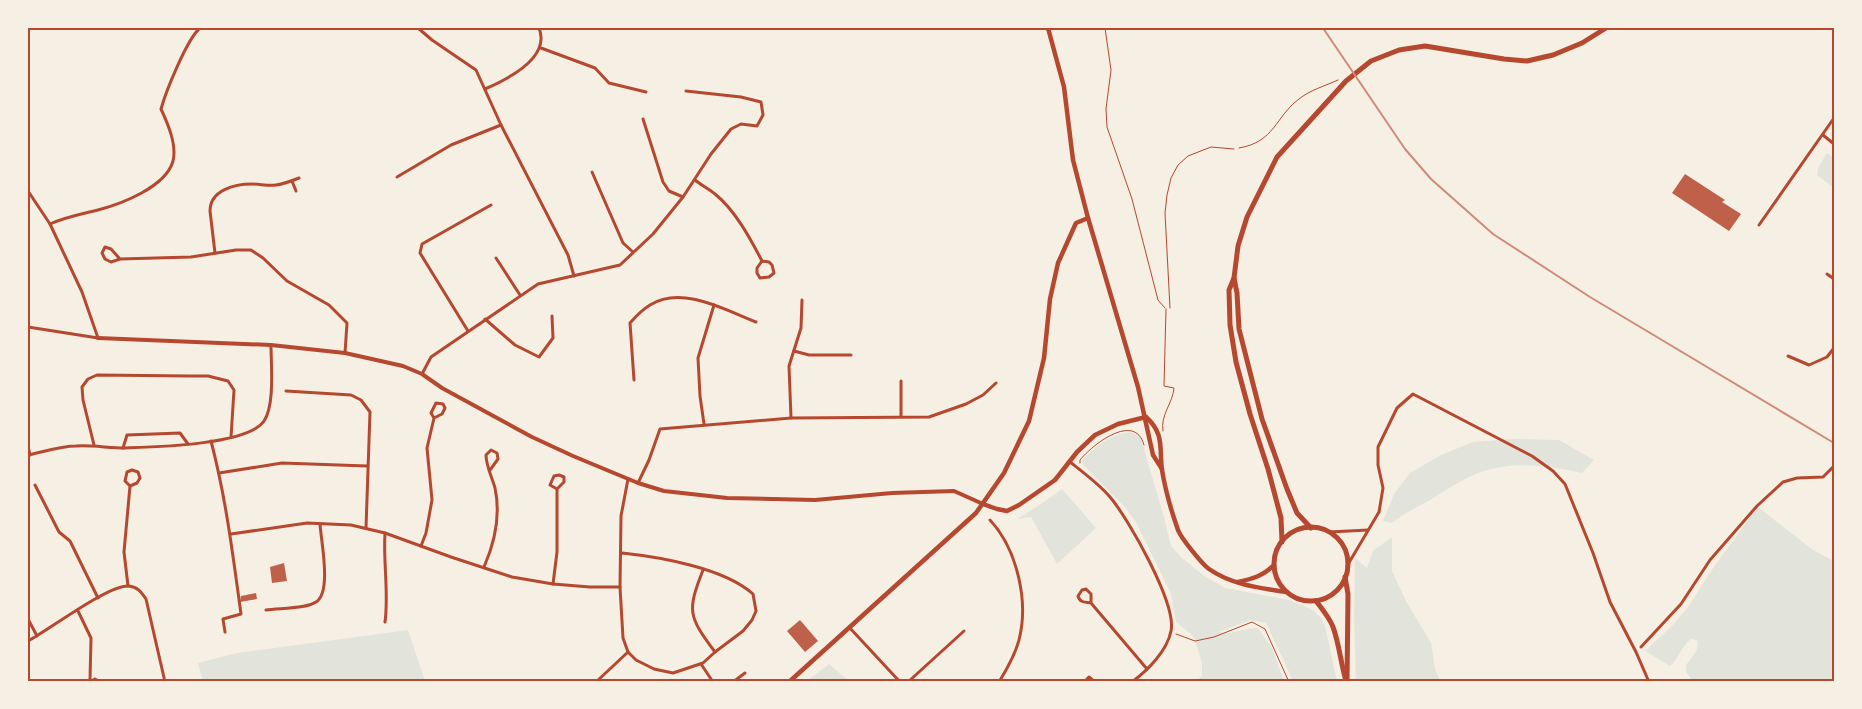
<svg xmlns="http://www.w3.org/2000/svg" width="1862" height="709" font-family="Overpass,sans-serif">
	<rect width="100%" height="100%" fill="#f6efe4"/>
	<!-- green -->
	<g fill="#e2e4dc">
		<polygon points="1827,153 1834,158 1834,188 1817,175 1818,168"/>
		<path d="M1129,432l9,2 3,5 23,78 7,29 11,12 21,17 22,13 65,12 23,10 8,8 4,8 12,55h-44l-27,-58 -15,-3 -33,12c14,4 26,-5 40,-4l14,20 12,33h-88l6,-5v-13l-8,-26 -18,-15 -5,-28 -34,-70 -13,-18 -40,-40 -2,-6c16,-15 25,-23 47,-28z"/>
		<path d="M1513,439l46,1 35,20 -12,13c-30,-7 -65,-12 -95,-3 -20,6 -38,18 -55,29 -14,8 -28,14 -40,24l-9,-2 11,-27 16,-21 31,-18 32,-13z"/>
		<polygon points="1062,489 1096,528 1057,564 1031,517 1017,519 1038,506"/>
		<path d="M1758,507l55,43 21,11v120h-141l-7,-9v-7c6,-8 14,-15 11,-25l-6,-1c-10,7 -12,20 -21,27l-25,-15 27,-25 16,-19 27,-42z"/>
		<polygon points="1392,537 1392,571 1407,603 1431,643 1435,669 1440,681 1356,681 1354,617 1355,558 1367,568 1373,551"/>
		<polygon points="408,630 425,681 203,681 198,663 237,653"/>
		<polygon points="829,664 849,681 807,681"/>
	</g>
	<!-- building -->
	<g fill="#bf614a">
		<polygon points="1685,174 1725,200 1722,202 1741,214 1729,231 1672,193"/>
		<polygon points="284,563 287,581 272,583 270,567"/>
		<polygon points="256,593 257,599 240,602 241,596"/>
		<polygon points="800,620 818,641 805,652 787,631"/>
	</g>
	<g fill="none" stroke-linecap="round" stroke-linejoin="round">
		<!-- path -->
		<g stroke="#b5482f" stroke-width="1">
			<polyline points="1105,28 1111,70 1106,109 1107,127 1132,199 1158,300 1165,308"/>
			<path d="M1239,148c36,-6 36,-31 60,-49 11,-9 26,-13 39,-19"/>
			<path d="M1163,431c-3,-16 10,-28 11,-43l-10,-2 2,-77"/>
			<path d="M1080,463v-3c12,-15 55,-49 64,-15"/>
			<polyline points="1176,634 1195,641 1214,637 1252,622 1265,629 1289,682"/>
		</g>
		<!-- service -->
		<polyline stroke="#b5482f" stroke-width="1" points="1170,308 1165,213 1167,195 1171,178 1178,165 1188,156 1211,147 1234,149"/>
		<!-- minor -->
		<g stroke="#b5482f" stroke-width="3">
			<polyline points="386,28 418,28"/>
			<polyline points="418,28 432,40 476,70 501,125 568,255 574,276"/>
			<polyline points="541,48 595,68 609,83 646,92"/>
			<path d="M485,89c23,-10 66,-31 54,-61"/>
			<polyline points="643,119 663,182 669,191 683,197"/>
			<polyline points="1823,135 1834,144"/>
			<polyline points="592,172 623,243 633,252"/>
			<polyline points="397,177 451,145 501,125"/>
			<path d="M695,180c6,5 14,9 20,14 20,16 35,44 47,67l7,1 3,3 2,8 -5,4 -9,1 -3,-5v-5l5,-7"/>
			<polyline points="292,181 296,191"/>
			<polyline points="28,191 50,224"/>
			<polyline points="1759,225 1834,118"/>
			<path d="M215,253l-5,-42c0,-21 25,-27 42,-27 8,0 16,2 24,1 8,-1 15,-4 23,-7"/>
			<polyline points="496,258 520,295"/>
			<polyline points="120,259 111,249 105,247 102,253 105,259 111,262 120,259 191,257 236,250 251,250 263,258 287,281 329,305 347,323 345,353"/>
			<polyline points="1827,274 1834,279"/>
			<polyline points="485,319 515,345 539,357 553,338 552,316"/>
			<path d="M28,327l70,11 -16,-46 -32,-68c16,-7 32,-10 48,-14 23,-6 68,-23 75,-49 4,-16 -5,-37 -12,-52 5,-18 26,-70 39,-81"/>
			<polyline points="468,331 420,253 422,244 491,205"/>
			<polyline points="794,351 809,355 851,355"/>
			<polyline points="1788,356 1809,365 1827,357 1834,348"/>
			<polyline points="422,374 431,357 538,284 620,265 653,234 683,197 711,154 731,129 741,124 757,126 763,115 761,102 741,97 686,91"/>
			<path d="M634,380l-4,-57c6,-7 12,-13 20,-18 32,-20 75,5 106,17"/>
			<polyline points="286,391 351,395 361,400 370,412 366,528"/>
			<polyline points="901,416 901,381"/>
			<polyline points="791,418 789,366 801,328 802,300"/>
			<polyline points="704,424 700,396 698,358 714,305"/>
			<path d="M211,441c15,57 22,115 30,173l-18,5 2,13"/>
			<polyline points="94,445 83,400 82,387 88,379 97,375 189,376 208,376 228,381 234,390 231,437"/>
			<polyline points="28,446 30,455"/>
			<polyline points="123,448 127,435 180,433 188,444"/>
			<path d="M28,455c15,-3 32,-9 48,-9 16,-1 33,2 49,2 29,-1 123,-3 139,-27 11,-16 7,-57 7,-76"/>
			<path d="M1070,462c14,11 29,22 40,35 18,21 67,107 61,134 -4,20 -23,39 -39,51"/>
			<polyline points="219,473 282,463 367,466"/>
			<polyline points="638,483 649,460 660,429 791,418 929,417 966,404 983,395 996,383"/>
			<polyline points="35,485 59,532 70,541 98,598"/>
			<path d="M990,520c27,29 39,81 29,120 -4,15 -12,29 -20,42"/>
			<polyline points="1329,532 1368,530"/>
			<polyline points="231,534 307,523 351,525 385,533 451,557 512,577 553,584 590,587 620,587"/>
			<polyline points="421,546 426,533 432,500 427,448 434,418 431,413 436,403 443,404 445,408 442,414 434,418"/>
			<path d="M622,553c38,4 102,15 131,41l3,17 -4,9 -9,11 -28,21 -12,11 -30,10 -19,-4 -18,-9 -8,-8 -5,-14 -3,-51 1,-71 7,-37"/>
			<polyline points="1347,566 1379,512 1383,488 1378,465 1378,447 1397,408 1413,394 1532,456 1553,471 1565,484 1593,553 1610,602 1636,652 1649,682"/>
			<path d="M484,567c11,-25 17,-51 11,-79 -3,-11 -9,-22 -9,-33l5,-5 6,3 1,6 -8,11"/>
			<path d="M703,570c-16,41 -15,46 12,82"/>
			<polyline points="553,584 557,552 557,489 550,485 554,476 559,475 564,477 564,482 557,489"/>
			<polyline points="128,586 124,552 130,486 125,481 127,472 132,470 138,472 140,478 137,483 130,486"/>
			<path d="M1091,603v-9l-5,-5 -4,1 -4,6c2,7 7,6 13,7l56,66"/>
			<path d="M266,610c13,-2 40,-1 50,-8 16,-10 5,-61 4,-78"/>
			<polyline points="78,611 91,638 90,680"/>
			<polyline points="28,619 37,636"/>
			<path d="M385,622c4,-30 -2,-59 0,-89"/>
			<polyline points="849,627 900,682"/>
			<path d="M28,641c21,-11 81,-57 101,-55 9,1 12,6 17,13l19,83"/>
			<polyline points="1641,647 1681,604 1710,560 1757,506 1783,482 1797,478 1823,477 1834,466"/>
			<polyline points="701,664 713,682"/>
			<polyline points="89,682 95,679 100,682"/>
			<polyline points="596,682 628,652"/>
			<polyline points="733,682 745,673"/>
			<polyline points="908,682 964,631"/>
			<polyline points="1084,682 1089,677 1095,682"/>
		</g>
		<!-- tertiary -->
		<polyline stroke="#b5482f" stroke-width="4" points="98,338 271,345 345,353 403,366 422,374 442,388 532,437 573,456 638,483 664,491 727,498 815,500 892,493 954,491 983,504"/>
		<!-- secondary -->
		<g stroke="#b5482f" stroke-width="4.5">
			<polyline points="1048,28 1064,87 1073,160 1088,218 1138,387 1153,455 1162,469"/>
			<path d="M1146,417c19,17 13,31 16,53 3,18 10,43 16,60 3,8 24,34 31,39 23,16 51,19 77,23"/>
			<polyline points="983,504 997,509 1007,511 1019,505 1055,480 1077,452 1095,435 1118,424 1146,417"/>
			<path d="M1238,582c14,-3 25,-6 36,-17"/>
			<polyline points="789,682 976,513 1004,473 1029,421 1044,358 1050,299 1058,263 1076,223 1088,218"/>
		</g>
		<!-- primary -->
		<g stroke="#b5482f" stroke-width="5">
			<polyline points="1234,278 1237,293 1239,329 1262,419 1287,489 1297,513 1311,528"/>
			<circle cx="1311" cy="564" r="37"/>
			<polyline points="1282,542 1281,518 1268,469 1250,414 1236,362 1230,325 1229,290 1234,278 1238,246 1247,217 1277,157 1346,81 1371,61 1399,50 1425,46 1504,59 1527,61 1553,55 1582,43 1606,28"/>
			<polyline points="1345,577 1348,594 1347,682"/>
			<path d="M1316,601c6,8 13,16 17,26 6,16 8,37 13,54"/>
		</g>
		<!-- rail -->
		<polyline stroke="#cf8b77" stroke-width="2" points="1323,28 1405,149 1431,179 1493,234 1590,297 1834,443"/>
	</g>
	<!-- border -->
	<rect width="1862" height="709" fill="none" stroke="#f6efe4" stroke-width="58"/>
	<rect x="29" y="29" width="1804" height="651" fill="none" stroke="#b5482f" stroke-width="2"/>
</svg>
